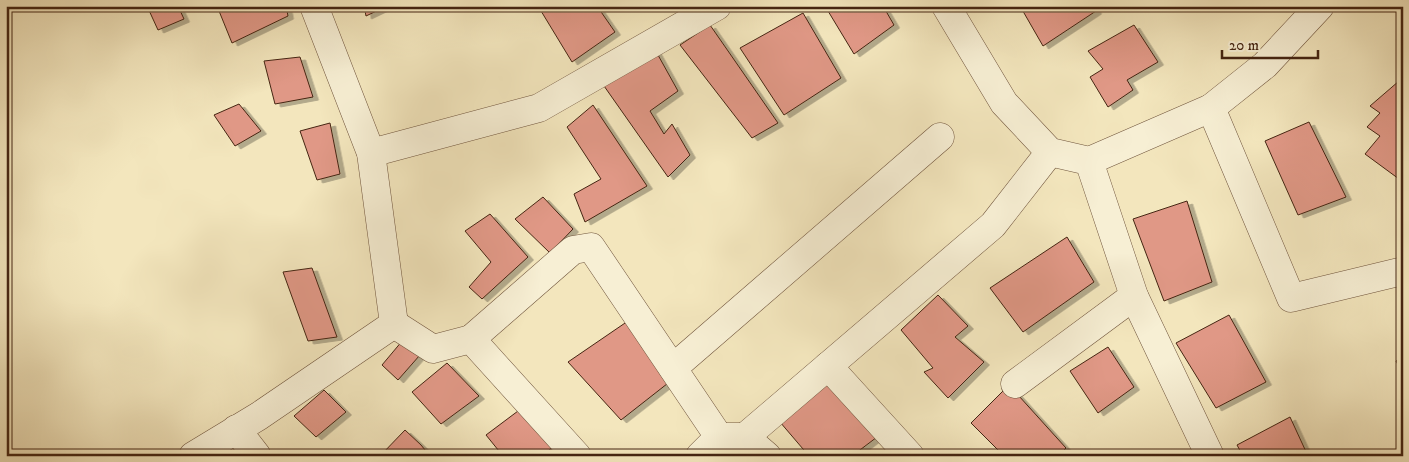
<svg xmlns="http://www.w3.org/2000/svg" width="1409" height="462" font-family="'IM FELL DW Pica',serif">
	<defs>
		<filter id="shadow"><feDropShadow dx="5.5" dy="3" stdDeviation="0" flood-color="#0004"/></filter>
	</defs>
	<rect width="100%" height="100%" fill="#f3e6bd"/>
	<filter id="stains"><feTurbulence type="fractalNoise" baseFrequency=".004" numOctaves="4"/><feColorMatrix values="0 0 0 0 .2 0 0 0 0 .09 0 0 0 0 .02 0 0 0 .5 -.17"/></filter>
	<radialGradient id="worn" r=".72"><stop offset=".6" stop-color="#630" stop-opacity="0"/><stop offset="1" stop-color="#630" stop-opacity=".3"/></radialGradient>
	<!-- building -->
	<g fill="#e09886" stroke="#452512" filter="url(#shadow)">
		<polygon points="147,6 178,6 184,19 158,30"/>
		<polygon points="217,6 286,6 288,16 232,43"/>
		<polygon points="364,6 387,6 366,16"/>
		<polygon points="538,6 597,6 615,32 572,62"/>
		<polygon points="825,6 883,6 894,25 854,54"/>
		<polygon points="1020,6 1094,6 1096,11 1043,46"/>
		<polygon points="803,13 841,78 784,115 740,48"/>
		<polygon points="710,25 778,123 752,138 680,45"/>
		<polygon points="1134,25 1158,62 1127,80 1133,90 1108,107 1090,77 1103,69 1088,51"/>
		<polygon points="653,46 678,91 650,111 664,134 672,124 690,155 668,177 597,76"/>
		<polygon points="300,57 313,97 275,104 264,61"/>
		<polygon points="1399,81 1403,84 1403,174 1399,179 1365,154 1380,136 1367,127 1380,113 1370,106"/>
		<polygon points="239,104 261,131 235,146 214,115"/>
		<polygon points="593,105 647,186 585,222 574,194 601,179 567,127"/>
		<polygon points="1309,122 1346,197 1298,215 1265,141"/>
		<polygon points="330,123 340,174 317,180 300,131"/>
		<polygon points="543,197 573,229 550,253 515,219"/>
		<polygon points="1187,201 1212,282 1164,301 1133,219"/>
		<polygon points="490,214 528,257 482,299 469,287 491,262 465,231"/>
		<polygon points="1067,237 1094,282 1023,332 990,288"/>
		<polygon points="312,268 337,337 308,341 283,272"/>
		<polygon points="938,295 968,326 955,337 984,362 948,398 924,372 933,368 901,330"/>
		<polygon points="1229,315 1266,382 1216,408 1176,343"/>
		<polygon points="628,321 672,380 621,420 568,362"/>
		<polygon points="408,334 427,347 398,380 382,365"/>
		<polygon points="1108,347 1134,387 1098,413 1070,371"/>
		<polygon points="1403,356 1403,374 1396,361"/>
		<polygon points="447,363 479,396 441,424 412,392"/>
		<polygon points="826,373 881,434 852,456 809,456 774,415"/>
		<polygon points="1009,385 1066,448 1058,456 1004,456 971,423"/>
		<polygon points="324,390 346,412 316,437 294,416"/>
		<polygon points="526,405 559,442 542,456 503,456 486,435"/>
		<polygon points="1290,417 1308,456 1243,456 1237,445"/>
		<polygon points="405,430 421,445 430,456 411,456 408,453 404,456 380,456"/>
	</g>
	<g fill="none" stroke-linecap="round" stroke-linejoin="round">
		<!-- minor casing -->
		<g stroke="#70553d" stroke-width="29">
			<g id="minor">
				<polyline points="946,6 1004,103 1050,152 1089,161 1211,108 1265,65 1320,6"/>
				<polyline points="1211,108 1291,298 1403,271"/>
				<polyline points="371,153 539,108 717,6"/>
				<polyline points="1089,161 1134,296 1210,456"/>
				<polyline points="394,324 433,349 471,339 577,456"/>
				<polyline points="471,339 573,250 591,247 719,437"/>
				<polyline points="828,366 910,456"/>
				<polyline points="673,368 940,137"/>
				<polyline points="1015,384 1134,296"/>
				<polyline points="236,429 257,456"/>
				<polyline points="745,437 993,225 1050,152"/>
				<polyline points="193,456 259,416 394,324 371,153 314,6"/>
				<polyline points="700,456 719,437 745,437 767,456"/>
			</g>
		</g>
		<!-- minor -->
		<use href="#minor" stroke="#f7efd4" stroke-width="28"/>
	</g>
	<!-- margin -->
	<rect width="1409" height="462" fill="none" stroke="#f3e6bd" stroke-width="25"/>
	<rect x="8" y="8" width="1394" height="447" fill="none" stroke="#452512" stroke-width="2.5"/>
	<rect x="12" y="12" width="1384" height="437" fill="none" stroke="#452512"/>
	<!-- scale -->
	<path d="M1222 50v8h96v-8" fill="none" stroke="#452512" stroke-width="2.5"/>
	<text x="1229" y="50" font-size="15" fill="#452512" stroke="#f7efd4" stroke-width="4" paint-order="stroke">20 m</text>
	<rect width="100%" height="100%" filter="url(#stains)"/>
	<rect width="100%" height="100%" fill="url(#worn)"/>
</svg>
